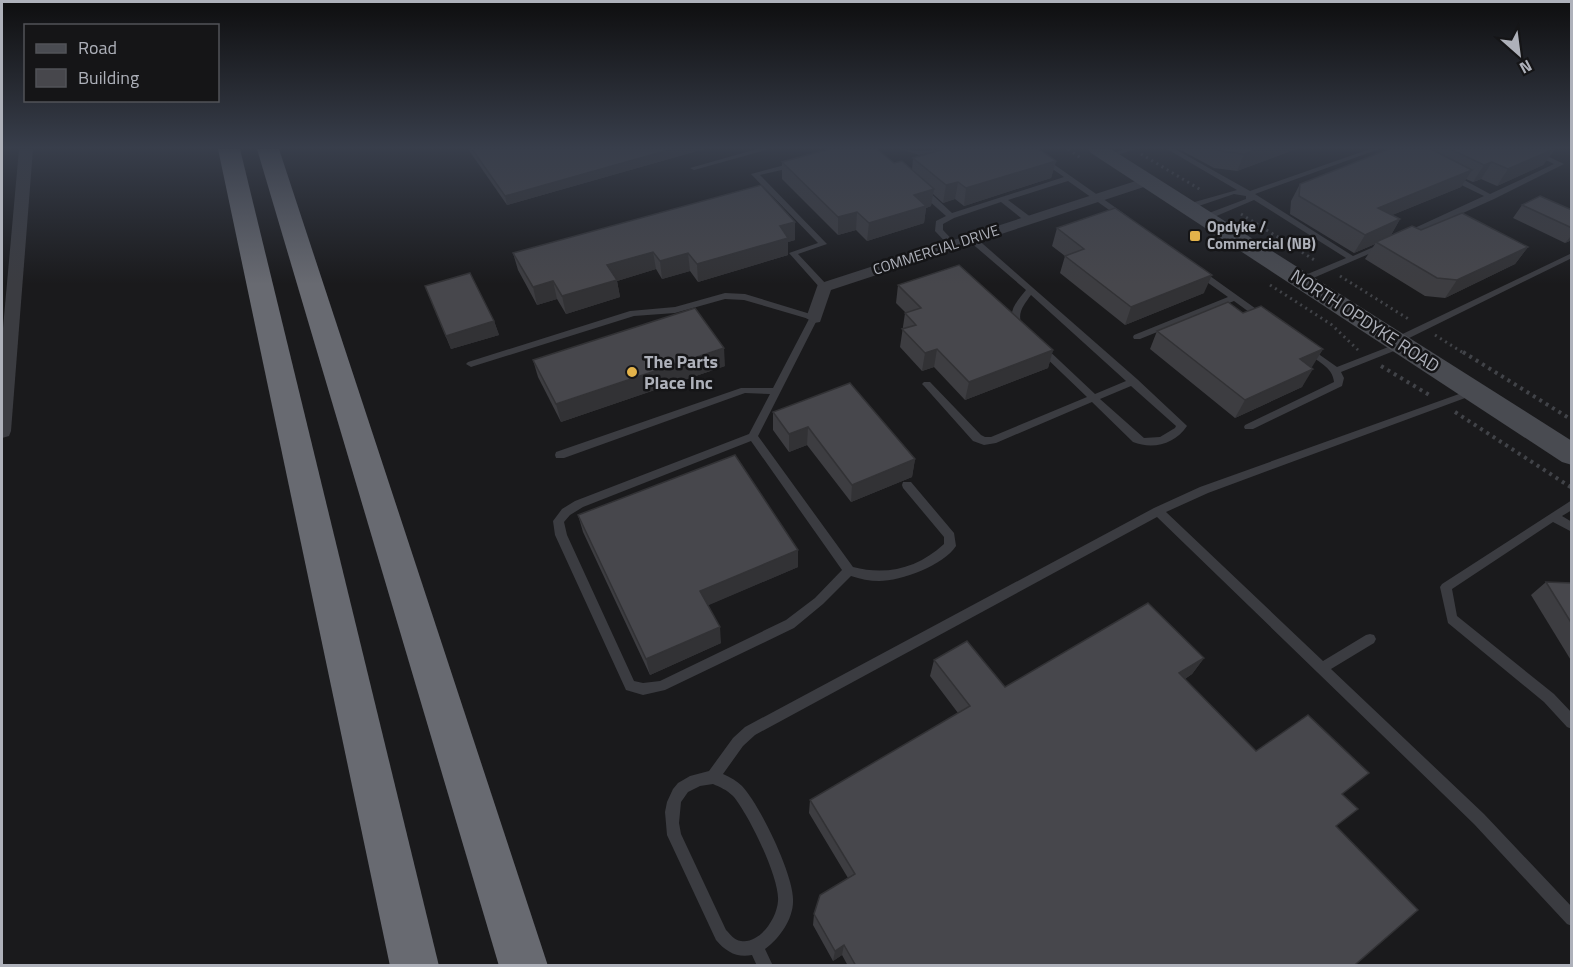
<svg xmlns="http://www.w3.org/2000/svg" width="1573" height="967" font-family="'Titillium Web',sans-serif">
	<rect width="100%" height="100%" fill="#1a1a1c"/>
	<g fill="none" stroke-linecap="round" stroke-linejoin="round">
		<!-- path-far1 -->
		<g stroke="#414348" stroke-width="3" stroke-dasharray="2 4" stroke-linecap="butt">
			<polyline points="1068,149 1082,159"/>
			<polyline points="1141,154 1201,190"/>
			<polyline points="1241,214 1316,261"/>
			<polyline points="1340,276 1410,320"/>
			<polyline points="1270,285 1332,325 1358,350"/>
			<polyline points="1435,335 1465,354"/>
		</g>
		<!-- path -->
		<g stroke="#414348" stroke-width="4" stroke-dasharray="3 4.5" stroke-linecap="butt">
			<polyline points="1463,352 1572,420"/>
			<polyline points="1381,366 1431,396"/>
			<polyline points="1455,412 1572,488"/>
		</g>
		<!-- lane -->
		<g fill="#3b3c41" fill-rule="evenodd">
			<polygon points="757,149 769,149 694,170 690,168"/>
			<polygon points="901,149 919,151 946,149 919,155"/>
			<polygon points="1024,149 1032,149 1129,217 1128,219 1122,219 1068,181 1008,200 1032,218 1032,222 1026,222 1001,202 954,218 943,224 943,230 957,245 953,247 950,247 935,231 936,221 946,216 919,192 919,188 925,188 952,213 1064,177"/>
			<polygon points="1124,149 1135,149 1109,158 1105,156"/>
			<polygon points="1167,149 1175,149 1250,191 1370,149 1379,149 1255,194 1353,256 1378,245 1381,245 1385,247 1304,282 1298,282 1298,278 1346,258 1254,200 1207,220 1201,220 1201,216 1246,199 1246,196 1234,194 1190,209 1184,209 1184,205 1237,190"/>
			<polygon points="1523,149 1532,149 1564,164 1494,199 1412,236 1406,236 1406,232 1484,196 1449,179 1449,175 1455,175 1490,194 1554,164"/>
			<polygon points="796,162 800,164 799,166 760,175 827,244 798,254 827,285 828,287 824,290 821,289 789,253 818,243 751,174"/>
			<path d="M969,237h6l162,142 48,45 2,2c-12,18 -34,24 -54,16l-41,-40 -96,41 -12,2 -11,-4 -49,-55 -2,-2 2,-2h6l51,53 4,2h6l96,-40 -49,-47 -2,-2 2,-2h6l51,48 31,-13 -95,-86c-8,11 -15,19 -8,32l-1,2h-6c-10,-17 -1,-25 10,-39l-57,-49zM1131,386l45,40 -1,2 -15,9 -16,1 -44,-39z"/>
			<path d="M1572,253v5l-173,85h5l2,2 -2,2 -63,25 3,6 -2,8 -89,43h-8l-1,-2 1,-2 89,-43c-1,-15 -18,-22 -30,-30l-2,-2 2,-2h6l27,19 59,-23 -4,-1 -2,-2 2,-2z"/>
			<polygon points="1197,271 1203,271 1266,316 1266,320 1260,320 1234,301 1140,339 1134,339 1133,337 1134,335 1228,297 1197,275"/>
			<path d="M725,293l20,1 72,22 1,2 -60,118 95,131c34,9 65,1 91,-23v-7l-41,-49 -1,-3 1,-3h8l43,51 2,13c-12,19 -55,35 -77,35 -9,0 -19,-2 -28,-5l-28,28 -29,24 -129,62 -22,5 -17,-5 -71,-155 -2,-14 9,-12 13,-8 174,-67 21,-40 -25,-1 -181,65h-8l-1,-3 1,-3 185,-64h32l36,-69 -65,-19 -19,-1 -50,14 -41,3 -160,50 -3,1 -5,-3 2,-2 162,-51 45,-4zM751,441l91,129 -27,28 -29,22 -126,61 -17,2 -9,-2 -67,-146 -3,-13 6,-7 13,-8z"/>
			<path d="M1473,389l5,3 -2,2 -268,99 -42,19 157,149 43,-26 4,-1 4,1 2,4 -2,4 -43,26 153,145 88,93v19l-5,-2 -93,-100 -317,-307 -402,218 -12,11 -20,28c7,3 14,7 19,12 18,19 51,88 51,113 1,19 -13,39 -28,50l8,17h-16l-5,-11c-15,3 -26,-3 -36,-15l-49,-105 -2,-23 2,-10 6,-13 5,-6 12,-7 19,-5 24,-33 12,-11 409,-219 46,-21zM713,784c7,3 14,6 20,12 15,17 47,82 45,105 -1,17 -18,43 -37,40 -7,-1 -11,-7 -15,-11l-45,-96 -2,-11 2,-21 7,-10 12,-6z"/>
			<polygon points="1572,500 1572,510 1562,516 1572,522 1572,532 1553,522 1452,589 1457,616 1554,694 1572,713 1572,729 1567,727 1544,702 1448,623 1440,587 1442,584"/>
		</g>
		<!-- street -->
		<g fill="#3b3c41" fill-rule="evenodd">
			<polygon points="19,149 33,149 11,431 9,436 2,438 2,339"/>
			<polygon points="1148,177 1153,178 1155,181 1153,184 831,290 820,322 814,323 806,318 818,284"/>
		</g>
		<!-- secondary -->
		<polygon fill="#494b51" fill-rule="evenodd" points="1088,149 1111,149 1572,441 1572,465 1562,462 1091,153"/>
		<!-- highway -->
		<g fill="#686a71" fill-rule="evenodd">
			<polygon points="218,149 240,149 439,966 390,966"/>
			<polygon points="257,149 279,149 548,966 499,966"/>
		</g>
	</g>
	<!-- wall -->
	<g fill="#3d3d41">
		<polygon points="468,149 704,149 507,205"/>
		<polygon points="1179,149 1296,149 1237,171 1214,168"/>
		<polygon points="1389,149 1555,149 1543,165 1497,186 1481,179 1473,182 1466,179 1461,187 1392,215 1400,219 1391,235 1421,230 1528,247 1515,264 1445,298 1425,296 1365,259 1375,244 1354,253 1290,214 1291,201 1300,184"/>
		<polygon points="913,158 1056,161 1051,178 964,206 955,199 943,203 933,194 931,206 926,208 924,223 867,241 856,230 838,235 782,179 782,162 894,163 912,170"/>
		<polygon points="1522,205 1572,210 1572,240 1565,243 1513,218"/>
		<polygon points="795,222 795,240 788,242 788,255 698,282 690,271 662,279 656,269 617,281 620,297 566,314 557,299 537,305 518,270 513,253"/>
		<polygon points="1057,228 1204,293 1125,325 1060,273 1065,256 1052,246"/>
		<polygon points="898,285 1053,350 1048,368 965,400 934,367 922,371 900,347 905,313 906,313 896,303"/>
		<polygon points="425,286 494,321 499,335 451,349"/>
		<polygon points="1243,313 1323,349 1311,367 1302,387 1235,418 1150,349 1157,331"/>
		<polygon points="533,360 725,366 561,422 538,377"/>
		<polygon points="773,412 915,459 912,477 851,502 807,445 789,452 773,430"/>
		<polygon points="578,515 798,550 798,567 708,605 721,643 650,675 583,532"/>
		<polygon points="1546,582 1572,583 1572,662 1531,595"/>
		<polygon points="1204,658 1192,674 1185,679 1256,751 1343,794 1336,826 1356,964 1357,966 848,966 842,955 833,961 813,925 814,914 848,878 809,813 810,800 958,713 930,676 934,660 1005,687"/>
	</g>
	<!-- shaded-wall -->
	<g fill="#323235">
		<polygon points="672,149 704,149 507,205 505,196"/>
		<polygon points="1258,149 1296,149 1237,171 1244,154"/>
		<polygon points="1555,149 1543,165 1497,186 1508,169"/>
		<polygon points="1056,161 1051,178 964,206 966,188"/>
		<polygon points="1492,162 1481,179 1473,182 1484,165"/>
		<polygon points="1472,170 1461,187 1368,225 1378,208"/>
		<polygon points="958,182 955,199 943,203 946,185"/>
		<polygon points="934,189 931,206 926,208 924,223 867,241 869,223 914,195"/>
		<polygon points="857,212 856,230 838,235 838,217"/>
		<polygon points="1400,219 1390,237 1376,242 1375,244 1354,253 1365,235"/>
		<polygon points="795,222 795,240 788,242 788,255 698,282 697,264 780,226"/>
		<polygon points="1572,235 1572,240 1565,243"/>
		<polygon points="1528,247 1515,264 1445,298 1457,280"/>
		<polygon points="653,252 656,269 617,281 620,297 566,314 562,296 607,265"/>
		<polygon points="688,253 690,271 662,279 660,261"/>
		<polygon points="1212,275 1204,293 1125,325 1131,307"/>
		<polygon points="553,281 557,299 537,305 533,287"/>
		<polygon points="494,321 499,335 451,349 446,336"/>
		<polygon points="724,348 725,366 561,422 556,404"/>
		<polygon points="937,349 934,367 922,371 925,353"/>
		<polygon points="1323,349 1312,367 1290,377 1300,359"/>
		<polygon points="1053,350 1048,368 965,400 969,382"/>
		<polygon points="1313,369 1302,387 1235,418 1245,400"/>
		<polygon points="808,427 807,445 789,452 789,434"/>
		<polygon points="915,459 912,477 851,502 852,485"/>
		<polygon points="798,550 798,567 702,608 700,591"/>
		<polygon points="720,627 721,643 650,675 646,659"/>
		<polygon points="1204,658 1192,674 1169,689 1179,673"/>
		<polygon points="844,945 842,955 833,961 835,951"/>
	</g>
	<!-- building -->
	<g fill="#47474c" stroke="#323235" stroke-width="1.5">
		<polygon points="472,149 672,149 505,196"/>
		<polygon points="829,149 877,149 894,163 902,161 934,189 914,195 926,206 869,223 857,212 838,217 782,162"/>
		<polygon points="944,149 1039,149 1056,161 966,188 958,182 946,185 913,158"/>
		<polygon points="1217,149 1258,149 1244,154 1221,151"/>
		<polygon points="1389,149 1431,149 1472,170 1378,208 1400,219 1365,235 1299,196 1300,184"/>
		<polygon points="1450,149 1554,149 1508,169 1492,162 1484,165"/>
		<polygon points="761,185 795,222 780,226 788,238 697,264 688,253 660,261 653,252 607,265 617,280 562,296 553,281 533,287 513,253"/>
		<polygon points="1540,196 1572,210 1572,228 1522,205"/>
		<polygon points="1115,208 1212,275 1131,307 1065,256 1084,249 1057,228"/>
		<polygon points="1462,213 1528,247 1457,280 1437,278 1376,242 1412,226 1421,230"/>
		<polygon points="959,265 1053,350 969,382 937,349 925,353 902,329 916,325 905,313 921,308 898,285"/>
		<polygon points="470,273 494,321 446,336 425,286"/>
		<polygon points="1228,302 1243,313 1261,306 1323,349 1300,359 1313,369 1245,400 1157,331"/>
		<polygon points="695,308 724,348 556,404 533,360"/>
		<polygon points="850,383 915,459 852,485 808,427 789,434 773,412"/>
		<polygon points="735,455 798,550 700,591 720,627 646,659 578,515"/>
		<polygon points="1546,582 1572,583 1572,624"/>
		<polygon points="1148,603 1204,658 1179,673 1256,751 1308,715 1369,773 1342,794 1358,809 1336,826 1418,910 1356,964 1357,966 856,966 844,945 835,951 814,914 820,895 855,874 810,800 970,706 934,660 967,641 1005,687"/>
	</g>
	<!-- sky -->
	<linearGradient id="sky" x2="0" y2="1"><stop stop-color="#0e0e0f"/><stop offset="0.52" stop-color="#383e4b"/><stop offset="1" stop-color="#383e4b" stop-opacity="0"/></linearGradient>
	<rect width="1573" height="284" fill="url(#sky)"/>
	<!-- markers -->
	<g fill="#e4b34a" stroke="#151517" stroke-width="2">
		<rect x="1189" y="230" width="12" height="12" rx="3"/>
		<circle cx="632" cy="372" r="6"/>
	</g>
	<g text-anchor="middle" stroke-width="5" stroke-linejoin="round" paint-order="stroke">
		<!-- far-poi labels -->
		<g font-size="15" font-weight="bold" fill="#aeb1ba" stroke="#151517" text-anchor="start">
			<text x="1207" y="232">Opdyke /<tspan x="1207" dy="17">Commercial (NB)</tspan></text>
		</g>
		<!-- far-street labels -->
		<g font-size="15" fill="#aeb1ba" stroke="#151517">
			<text transform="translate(936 250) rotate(-18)" y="5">COMMERCIAL DRIVE</text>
		</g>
		<!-- street labels -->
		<g font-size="18" fill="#aeb1ba" stroke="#151517">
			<text transform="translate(1365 321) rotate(33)" y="6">NORTH OPDYKE ROAD</text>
		</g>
		<!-- poi labels -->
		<g font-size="18" font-weight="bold" fill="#aeb1ba" stroke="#151517" text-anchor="start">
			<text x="644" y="368">The Parts<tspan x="644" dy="21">Place Inc</tspan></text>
		</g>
	</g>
	<!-- border -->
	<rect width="1573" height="967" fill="none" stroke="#aeb1ba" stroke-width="6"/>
	<!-- legend -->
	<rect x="24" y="24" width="195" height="78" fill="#151517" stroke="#525358" stroke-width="1.5"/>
	<rect x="36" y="44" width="30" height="9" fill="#494b51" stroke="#525358" stroke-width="1.5"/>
	<text x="78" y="54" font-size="18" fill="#aeb1ba">Road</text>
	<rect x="36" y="69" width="30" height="18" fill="#47474c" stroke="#525358" stroke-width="1.5"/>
	<text x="78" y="84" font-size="18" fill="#aeb1ba">Building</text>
	<!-- north arrow -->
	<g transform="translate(1519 54) rotate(152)" stroke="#151517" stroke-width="4.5" paint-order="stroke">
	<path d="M0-4.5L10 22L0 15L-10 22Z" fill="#aeb1ba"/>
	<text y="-9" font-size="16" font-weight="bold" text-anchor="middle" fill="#aeb1ba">N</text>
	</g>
</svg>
